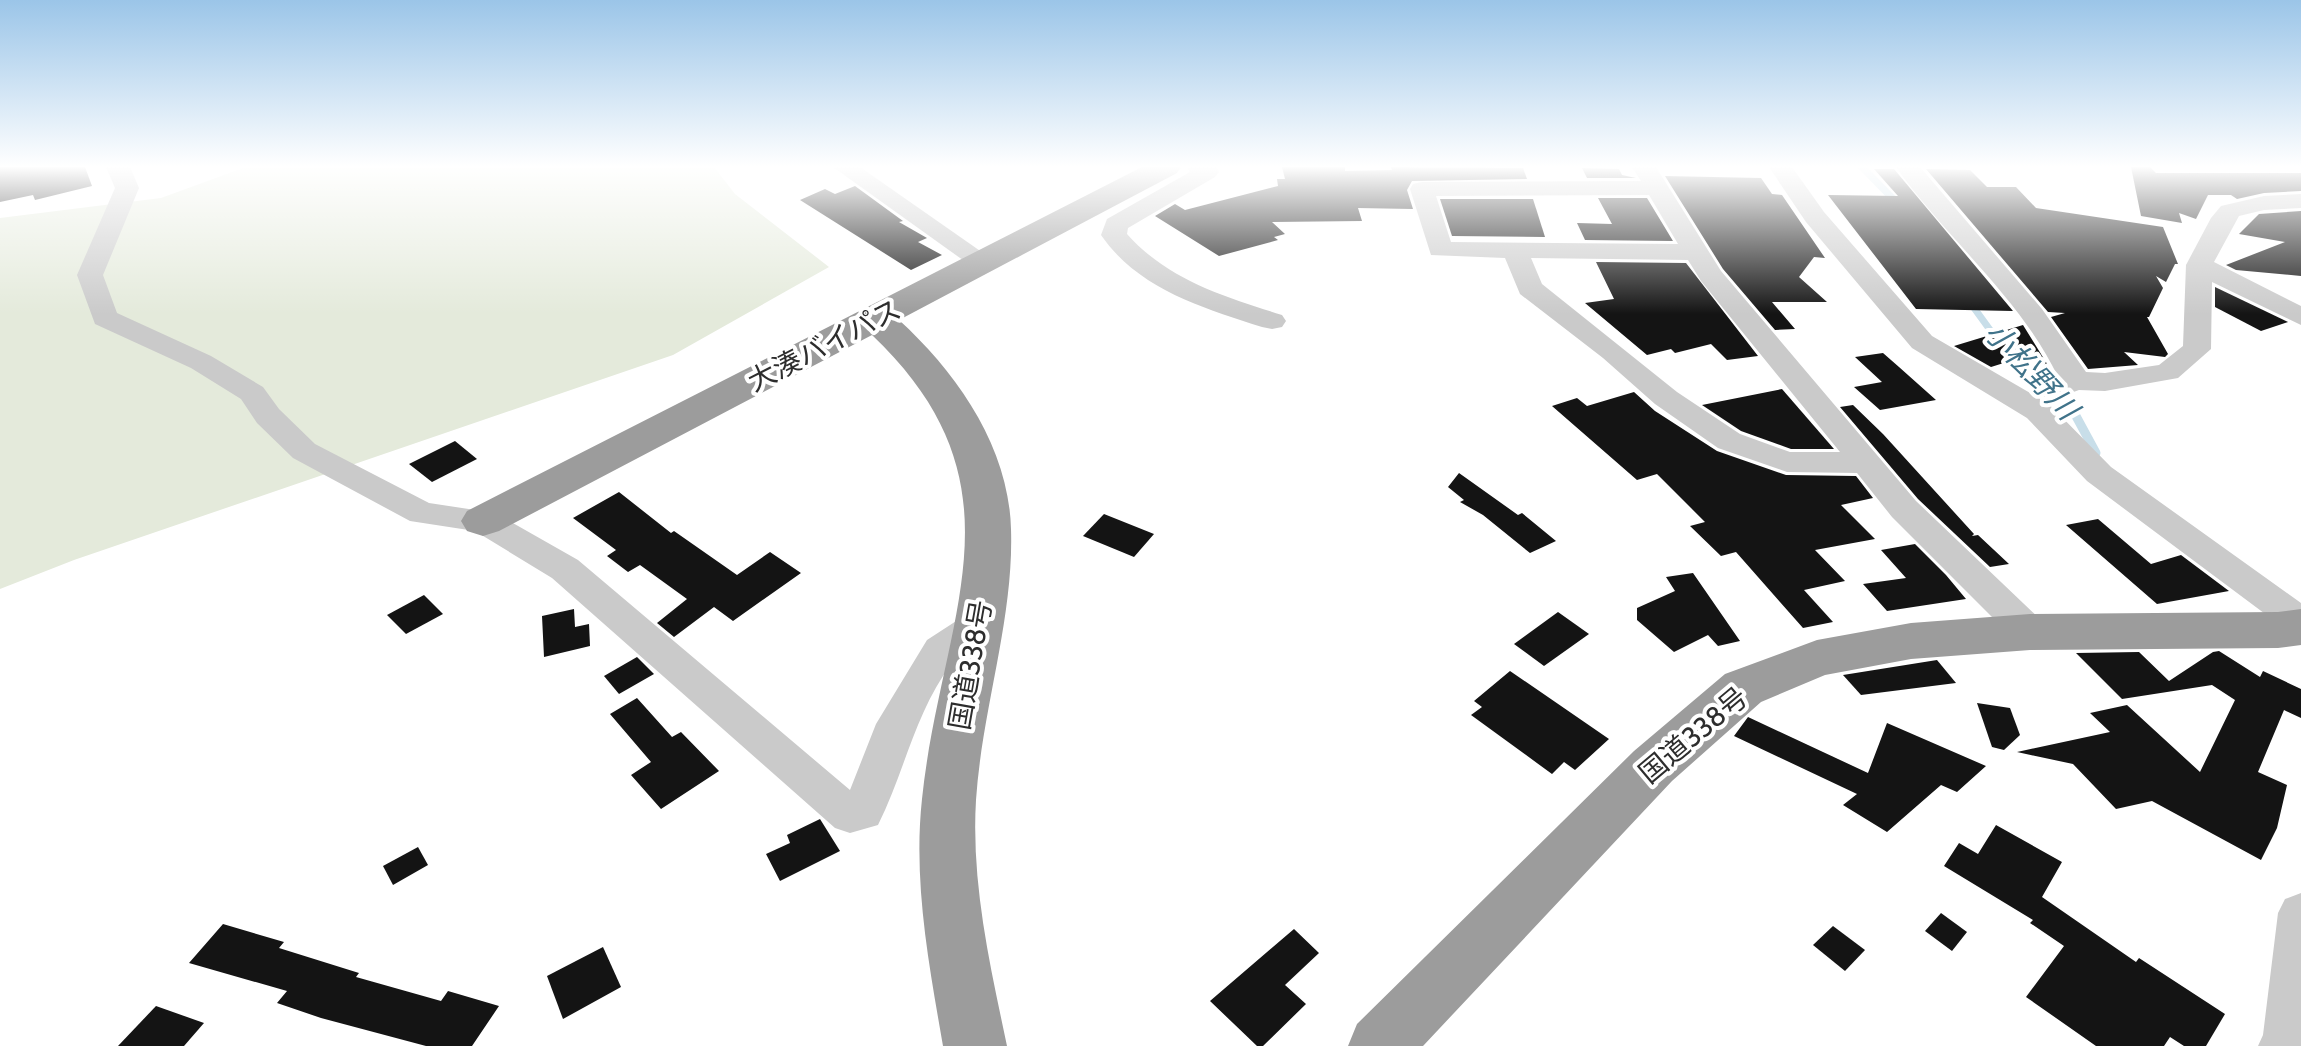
<svg xmlns="http://www.w3.org/2000/svg" width="2301" height="1046" font-family="Cabin,'Noto Sans JP',sans-serif">
	<rect width="100%" height="100%" fill="#fff"/>
	<!-- green -->
	<polygon fill="#e4eadb" points="246,167 714,167 735,194 829,267 673,355 74,560 0,589 0,218 161,198"/>
	<g fill="none" stroke-linecap="round" stroke-linejoin="round">
		<!-- stream-far1 -->
		<g stroke="#c8dee9" stroke-width="7">
			<polyline points="1862,167 1899,205"/>
			<polyline points="1969,301 2001,345 2055,392"/>
		</g>
		<!-- stream -->
		<polyline stroke="#c8dee9" stroke-width="9" points="2053,390 2070,405 2096,453"/>
	</g>
	<!-- building -->
	<g fill="#141414">
		<polygon points="0,167 85,167 92,186 35,200 33,195 0,202"/>
		<polygon points="1282,167 1345,167 1345,171 1392,170 1391,167 1523,168 1527,179 1412,181 1407,190 1413,209 1358,208 1362,221 1272,222 1285,234 1274,237 1278,240 1219,256 1155,216 1175,204 1185,210 1278,186 1277,179 1285,179"/>
		<polygon points="2131,167 2150,167 2156,173 2301,173 2301,191 2264,193 2237,199 2231,195 2208,195 2196,219 2179,213 2182,223 2141,216"/>
		<polygon points="1582,168 1619,169 1622,175 1636,178 1587,178"/>
		<polygon points="1874,169 1894,169 2013,311 1916,309 1828,195 1898,196"/>
		<polygon points="1926,169 1970,170 1987,187 2016,187 2036,208 2163,227 2178,264 2175,264 2166,282 2156,276 2163,288 2149,317 2147,317 2168,354 2165,357 2124,352 2138,365 2088,369 2051,317 2065,313 2048,312"/>
		<polygon points="1665,176 1761,178 1772,194 1782,195 1825,258 1814,257 1799,277 1827,302 1772,302 1795,329 1775,330 1723,269"/>
		<polygon points="855,186 903,221 899,222 927,238 918,242 942,255 911,270 800,200 825,189 835,194"/>
		<polygon points="1598,198 1647,198 1673,241 1585,240 1577,223 1612,224"/>
		<polygon points="1440,199 1533,199 1545,237 1452,236"/>
		<polygon points="2301,211 2301,276 2236,270 2226,265 2285,242 2239,234 2259,214"/>
		<polygon points="1596,262 1686,263 1758,356 1727,360 1711,344 1675,353 1671,349 1647,355 1585,303 1614,299"/>
		<polygon points="2215,287 2288,322 2261,331 2215,307"/>
		<polygon points="2023,325 2049,367 2030,366 2023,357 1991,367 1954,346"/>
		<polygon points="1883,353 1899,367 1936,400 1880,410 1854,387 1882,382 1855,357"/>
		<polygon points="1782,389 1834,449 1791,449 1741,431 1702,405"/>
		<polygon points="1634,392 1655,411 1717,451 1786,475 1856,476 1873,498 1841,505 1875,539 1815,550 1845,581 1804,590 1833,622 1803,628 1736,552 1721,556 1690,526 1705,522 1657,474 1637,480 1552,406 1577,398 1587,406"/>
		<polygon points="1853,405 1883,434 1974,534 1972,536 1978,535 2009,564 1990,567 1918,499 1840,407"/>
		<polygon points="455,441 477,459 432,482 409,464"/>
		<polygon points="1459,473 1518,515 1522,513 1556,541 1530,553 1483,515 1460,502 1464,500 1448,487"/>
		<polygon points="619,492 671,533 674,531 737,575 770,552 801,573 733,621 714,607 674,637 657,623 687,599 640,565 628,572 607,556 616,550 573,518"/>
		<polygon points="1104,514 1154,534 1134,557 1083,536"/>
		<polygon points="2098,519 2151,564 2181,555 2229,591 2157,604 2066,525"/>
		<polygon points="1915,544 1946,575 1966,599 1887,611 1863,584 1906,578 1881,550"/>
		<polygon points="1693,573 1740,641 1718,646 1708,635 1674,652 1637,620 1637,608 1675,591 1666,577"/>
		<polygon points="424,595 443,614 406,634 387,615"/>
		<polygon points="574,609 575,627 589,624 590,646 544,657 542,616"/>
		<polygon points="1558,612 1589,634 1544,666 1514,644"/>
		<polygon points="2219,651 2260,677 2263,671 2301,689 2301,718 2284,710 2258,772 2287,785 2277,828 2261,860 2152,801 2116,809 2073,764 2017,752 2110,732 2090,713 2127,705 2200,772 2235,700 2212,685 2122,699 2076,653 2139,652 2169,681 2213,652"/>
		<polygon points="637,657 654,674 619,694 604,676"/>
		<polygon points="1937,660 1956,683 1861,695 1843,675"/>
		<polygon points="1510,671 1609,739 1575,770 1564,762 1552,774 1471,715 1482,707 1474,701"/>
		<polygon points="637,698 672,737 681,732 719,771 661,809 631,775 651,762 610,714"/>
		<polygon points="1977,703 2010,708 2020,735 2004,750 1992,747"/>
		<polygon points="1748,717 1868,773 1887,723 1986,766 1957,792 1941,785 1887,832 1843,805 1857,794 1734,736"/>
		<polygon points="820,819 840,851 780,881 766,854 790,843 787,835"/>
		<polygon points="1996,825 2062,862 2042,897 2136,962 2139,958 2225,1014 2206,1046 2184,1046 2170,1037 2164,1046 2096,1046 2026,997 2064,946 2030,923 2033,920 1944,866 1959,843 1978,854"/>
		<polygon points="418,847 428,865 393,885 383,866"/>
		<polygon points="1941,913 1967,932 1952,951 1925,931"/>
		<polygon points="223,924 284,942 279,948 359,973 356,977 441,1001 448,991 499,1006 472,1046 426,1046 321,1018 277,1003 287,991 189,963"/>
		<polygon points="1833,926 1865,950 1845,971 1813,945"/>
		<polygon points="1294,929 1319,953 1285,985 1306,1004 1263,1046 1257,1046 1210,1001"/>
		<polygon points="603,947 621,987 563,1019 547,976"/>
		<polygon points="156,1006 204,1023 184,1046 118,1046"/>
	</g>
	<g fill="none" stroke-linecap="round" stroke-linejoin="round">
		<!-- minor -->
		<g fill="#cacaca" fill-rule="evenodd">
			<path d="M106,167h24l9,21 -36,87 14,38 94,43 52,31 16,22 36,35 114,59 66,10 83,47 272,230 26,-66 51,-84 40,-26 13,-3 13,3 5,10c-10,19 -34,22 -46,39 -37,49 -47,108 -74,162l-28,8 -15,-5 -283,-250 -77,-47 -65,-10 -117,-63 -36,-35 -16,-24 -50,-31 -96,-44 -18,-49 38,-87z"/>
			<polygon points="833,167 860,167 996,262 992,268 974,268"/>
			<path d="M1187,167h29l3,5 -4,5 -87,51 -1,6c41,46 98,63 155,81l4,6 -4,6 -10,2 -10,-2c-59,-19 -124,-38 -161,-92l6,-16 83,-47z"/>
			<path d="M1632,167h24l65,104 195,230 127,121 6,10 -6,10 -13,4 -13,-4 -125,-125 -35,-44 -70,-1 -69,-24 -63,-44 -52,-46 -83,-64 -15,-36 -74,-3 -21,-66 3,-5 9,-2 219,-1zM1649,195l29,49 -227,-2 -15,-46zM1531,258l157,2 13,21 139,171h-50l-50,-18 -63,-42 -135,-108z"/>
			<polygon points="1769,167 1792,167 1824,212 1932,336 2049,404 2111,467 2301,603 2301,635 2288,631 2087,481 2027,418 1912,348 1806,222"/>
			<path d="M1896,167h24l122,142 44,63 19,1 54,-8 24,-19 3,-81 25,-47 10,-12 43,-10 37,-2v14l-37,2 -25,6 -25,46 87,44v19l-89,-43 -1,67 -33,29 -73,13 -26,-1 -25,9 -11,-3 -4,-6 4,-6 15,-7c-35,-76 -114,-141 -162,-210z"/>
			<polygon points="2301,893 2301,1046 2258,1046 2263,1035 2278,913 2285,899"/>
		</g>
		<!-- trunk -->
		<g fill="#9c9c9c" fill-rule="evenodd">
			<path d="M1142,167h39l-4,6 -278,147c58,53 110,127 112,209 3,90 -29,180 -35,271 -5,83 14,165 31,246h-64c-14,-81 -30,-164 -21,-247 19,-183 110,-312 -50,-464l-373,196 -16,5 -16,-5 -6,-10 6,-10z"/>
			<polygon points="2301,609 2301,645 2278,648 2030,650 1911,659 1825,675 1761,702 1672,781 1423,1046 1348,1046 1357,1024 1634,751 1725,674 1817,640 1911,623 2030,614 2278,612"/>
		</g>
	</g>
	<!-- sky -->
	<linearGradient id="sky" x2="0" y2="1"><stop stop-color="#9bc5e8"/><stop offset="0.53" stop-color="#fff"/><stop offset="1" stop-color="#fff" stop-opacity="0"/></linearGradient>
	<rect width="2301" height="314" fill="url(#sky)"/>
	<g text-anchor="middle" stroke-width="8" stroke-linejoin="round" paint-order="stroke">
		<!-- street labels -->
		<g font-size="28" fill="#2d2d2d" stroke="#fff">
			<text transform="translate(824 345) rotate(-27)" y="10">大湊バイパス</text>
			<text transform="translate(970 665) rotate(-80)" y="10">国道338号</text>
			<text transform="translate(1693 735) rotate(-40)" y="10">国道338号</text>
		</g>
		<!-- water labels -->
		<g font-size="30" font-style="italic" fill="#40738a" stroke="#fff">
			<text transform="translate(2031 371) rotate(47)" y="10">小松野川</text>
		</g>
	</g>
</svg>
